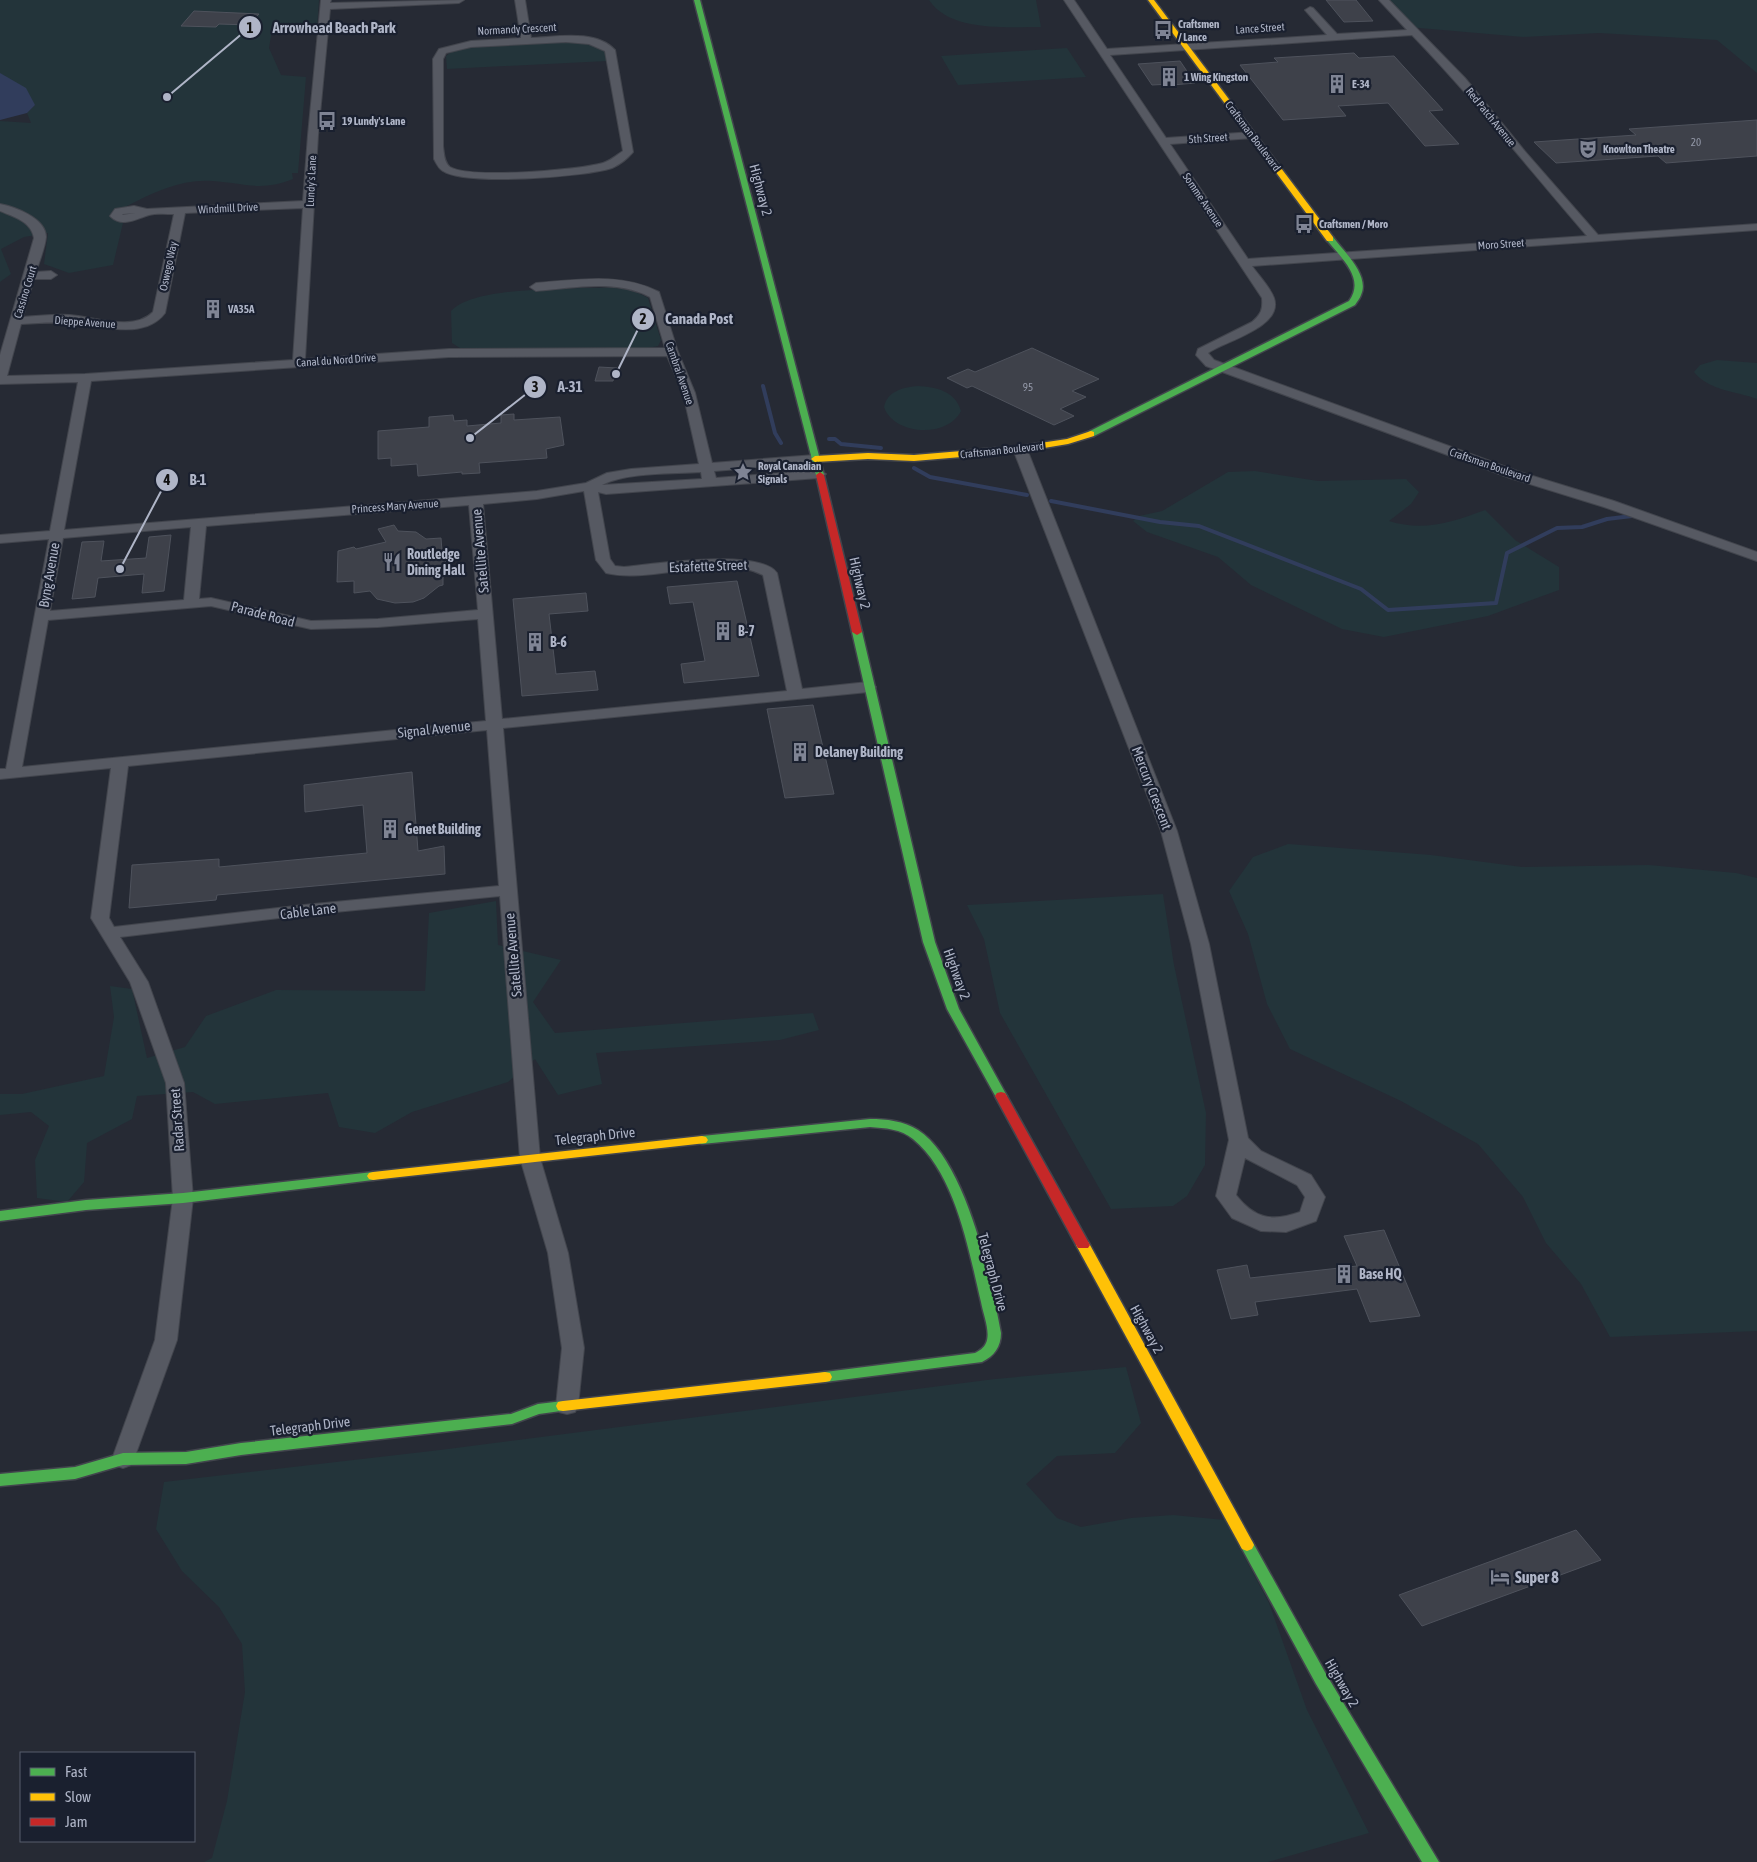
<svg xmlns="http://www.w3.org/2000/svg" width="1757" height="1862" font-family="'Asap Condensed',sans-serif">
	<rect width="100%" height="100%" fill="#262a34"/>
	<!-- green -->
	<g fill="#23343a">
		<path d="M0,0h319l-2,28 -45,2 -3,18 12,27 25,2 -8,96h-6l1,6c-32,13 -49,4 -81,2 -30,-2 -58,11 -85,25l-14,59 -44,8 -25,-9 4,-31 -24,4 -23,12 10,25 -11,8v-161l31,2 -4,-10 8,-8 -35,-32z"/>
		<path d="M929,0h107l5,27c-35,0 -91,5 -112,-27z"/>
		<polygon points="1383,0 1757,0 1757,73 1717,40 1599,33 1523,37 1408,27"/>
		<polygon points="577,40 605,48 607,61 447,69 446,56 458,47"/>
		<polygon points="1067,48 1086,77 958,85 941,56"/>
		<path d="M581,288c24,0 46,-3 67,10l13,42 -3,6 -10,2h-188l-8,-5 -1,-32c22,-23 97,-21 130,-23z"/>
		<path d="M1717,360l40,3v36c-21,-8 -48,-8 -63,-27l6,-7z"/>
		<path d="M918,386c18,1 37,5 43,25 -13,27 -67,25 -77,-4 3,-16 20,-20 34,-21z"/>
		<path d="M1255,471l63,10 88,-2 13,13 -8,12 -22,17c34,11 64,1 96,-11l30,30 44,27v23l-71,26 -104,21 -42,-8 -91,-44 -33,-28 -71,-25 -14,-11 6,-5 23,-5 66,-39z"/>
		<polygon points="1288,844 1431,855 1522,867 1649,865 1736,873 1757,878 1757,1331 1610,1337 1581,1284 1546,1243 1523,1197 1478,1144 1401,1101 1290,1049 1267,1004 1248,934 1229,891 1253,857"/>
		<polygon points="1163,894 1174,965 1206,1113 1205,1165 1187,1196 1173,1206 1111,1209 1000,1013 984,939 967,905"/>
		<polygon points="496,901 498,945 561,960 533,1002 555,1033 813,1013 819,1030 780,1040 596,1053 602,1084 558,1095 535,1059 508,1082 412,1112 375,1133 339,1127 328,1093 215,1104 193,1092 137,1096 132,1119 87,1143 84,1182 67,1202 37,1198 35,1160 49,1126 31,1112 0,1115 0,1094 22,1094 104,1076 114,1017 110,986 132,989 147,1058 185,1047 206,1016 276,990 425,991 429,913"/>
		<polygon points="1126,1367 1141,1423 1115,1453 1057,1456 1026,1484 1057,1518 1081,1527 1131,1518 1173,1515 1225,1520 1269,1603 1307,1710 1369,1833 1268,1862 204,1862 212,1858 227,1801 245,1692 242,1644 219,1607 182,1571 156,1529 164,1482 440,1450 995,1379"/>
	</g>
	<!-- water -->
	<polygon fill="#313d5c" points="0,73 26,88 35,105 27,113 0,120"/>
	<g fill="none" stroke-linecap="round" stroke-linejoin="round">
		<!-- stream -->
		<g stroke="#313d5c" stroke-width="4">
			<polyline points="763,386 775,433 781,443"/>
			<polyline points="829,439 835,439 841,444 881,448"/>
			<polyline points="914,468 930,477 1027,495"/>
			<polyline points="1051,501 1160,522 1199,526 1361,589 1388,610 1496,603 1507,553 1557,528 1582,527 1607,519 1632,516"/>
		</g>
	</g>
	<!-- building -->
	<g fill="#3e414a" stroke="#4e525c">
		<polygon points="1326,0 1356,0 1373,21 1344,22"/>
		<polygon points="194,11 259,14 249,25 219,24 216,27 181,26"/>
		<polygon points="1354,53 1359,58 1394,56 1443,110 1429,111 1459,144 1425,146 1388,103 1338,106 1346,116 1283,120 1240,65 1278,62 1274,58"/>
		<polygon points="1180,61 1195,83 1172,85 1171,84 1152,85 1138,64"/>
		<polygon points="1757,120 1757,156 1666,163 1658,156 1556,163 1534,142 1636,135 1629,129"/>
		<polygon points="1032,348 1099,379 1072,391 1086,397 1060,409 1074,416 1054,425 972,386 967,388 947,378 968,369 975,372"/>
		<polygon points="599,367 617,368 613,381 595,381"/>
		<polygon points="514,414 514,420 560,417 564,445 546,449 547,458 479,463 480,473 462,474 462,472 418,476 417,464 391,466 391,458 378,459 378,431 429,427 429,417 453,415 454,421 467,420 467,426 501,423 501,415"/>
		<polygon points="394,525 398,531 416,532 426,539 441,538 442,551 445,551 446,572 443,572 443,585 439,586 424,598 413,602 395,603 377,599 370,591 354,593 354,581 337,582 338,551 354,547 356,549 386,542 378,529"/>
		<polygon points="171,535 164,591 142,593 144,574 98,578 95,597 72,599 82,542 104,541 101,561 146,558 149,537"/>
		<polygon points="737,581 759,676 684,683 681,664 705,661 693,602 670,604 667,587"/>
		<polygon points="586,593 588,611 549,614 556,674 595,671 598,690 522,696 513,599"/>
		<polygon points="813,705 834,794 785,798 767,709"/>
		<polygon points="412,772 418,851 444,846 445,874 217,895 216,900 129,908 132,865 219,859 219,867 367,853 363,805 305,812 304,785"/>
		<polygon points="1384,1230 1420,1316 1370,1322 1357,1289 1255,1302 1258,1315 1231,1319 1217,1270 1247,1265 1250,1278 1357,1266 1344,1236"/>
		<polygon points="1576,1530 1601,1560 1422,1626 1399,1595"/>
	</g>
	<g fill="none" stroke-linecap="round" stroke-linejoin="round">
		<!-- street casing -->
		<g stroke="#42454d" stroke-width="2">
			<g id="street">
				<path d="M321,0h10l-1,3 134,-3 -5,3 -129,6 -12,126 -13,224 144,-10 216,-1 -15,-51c-34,-18 -77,-9 -114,-6l-6,-4 6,-4c41,-3 85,-11 123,9l19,60 17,41 17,70 103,-8 7,4 -7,4 -101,8 2,7 103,-8 7,4 -7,4 -213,16 -8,-2 12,67 5,7 9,1c30,-3 135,-19 153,6l25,116 66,-7 5,2 3,3 -3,3 -5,2 -365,36 37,430 28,95 16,95 -6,58 -3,6 -8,2 -8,-2 -3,-6 6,-58 -14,-95 -28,-95 -20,-262 -196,19 -184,22 28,45 36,101 9,115 -16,142 -43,119 -3,6 -8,3 -8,-3 -3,-6 43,-119 18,-142 -7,-115 -36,-101 -39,-64 20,-150 -111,11v-10h6l43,-230 -49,4v-8l50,-4 28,-149 -78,2v-29l34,-117c-3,-17 -20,-21 -34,-27v-7c15,3 46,14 46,33 -1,11 -7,25 -10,35l15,-1 6,4 -6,4h-17l-11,38c16,-1 32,-3 47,-2 25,2 63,17 83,-3l21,-98c-8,0 -18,-1 -25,1 -13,4 -27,13 -39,1l5,-7 19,-3 13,3 156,-8 5,-66zM303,208l-10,152 -208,14 -78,2 14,-52c16,-1 32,-2 47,-1 30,1 75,19 97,-10l20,-100zM136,213l-14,2 1,-1zM667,356l16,37 16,71 -68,5 -24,4 -21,10 -49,8 -473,39 27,-149 358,-24zM701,472l1,7 -100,6c25,-13 70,-11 99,-13zM584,491l12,69 10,13c45,11 116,-20 157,2l24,116 -285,28 -19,-215 54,-5zM469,505l9,105 -100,9 -67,2 -100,-23 -12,1 7,-73zM191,527l-7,73 -134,11 13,-73zM211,606l100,23 67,-2 100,-8 8,102 -464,46 26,-147zM487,730l12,156 -195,19 -190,22 -5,-9 19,-152z"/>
				<path d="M515,0h10l6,38c25,-1 65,-9 84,12l18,102c-5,6 -14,13 -21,16 -27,9 -147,18 -169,3 -4,-2 -7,-8 -9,-12l-1,-100 6,-10 32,-8 50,-3zM566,42l23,2 16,7 18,100c-6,4 -13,10 -20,12 -23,7 -134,16 -153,4 -6,-4 -6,-14 -7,-21v-87l3,-6 25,-6z"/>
				<path d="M1064,0h10l33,49 220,-14 -22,-25 5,-3 3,1 24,26 70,-4 -28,-30h10l76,78 58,71 75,86 159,-11v6l-505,36c7,10 18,21 22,32 10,29 -49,43 -66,55l6,7 306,112 94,29 143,51v9l-153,-54 -94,-29 -304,-112 -10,-11 2,-6 54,-27c9,-8 11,-12 10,-24zM1412,35c62,64 117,134 175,201l-339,23 -78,-115 83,-6 5,-3 -5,-3 -87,6 -56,-83z"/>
				<path d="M1020,445l7,4 150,382 32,113 39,194 13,13 50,24 14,22 -9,24 -30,11 -25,-1 -29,-13 -16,-22 13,-56 -38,-196 -30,-113 -148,-382zM1245,1158l52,27 8,12 -5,15c-28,10 -45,7 -64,-17z"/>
			</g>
		</g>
		<!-- fast casing -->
		<g stroke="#42454d" stroke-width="3">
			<g id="fast">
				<polygon points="694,0 700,0 824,475 823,477 820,478 816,475"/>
				<path d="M1327,237h6c11,15 37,38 28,58 -1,3 -4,7 -6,10l-261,131h-6v-4l261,-131c17,-23 -9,-44 -23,-62z"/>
				<polygon points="857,629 862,632 935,942 959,1009 1007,1096 1005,1099 997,1099 947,1009 923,942 852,632"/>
				<path d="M870,1119c16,0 34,2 48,11 48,31 73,149 83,203 0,14 -7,23 -19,29l-157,20 -5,-1 -2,-4 2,-4 5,-1 150,-19c4,-2 9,-5 11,-10 5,-11 -3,-29 -5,-41 -12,-50 -25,-128 -68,-163 -12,-10 -28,-11 -43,-12l-168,17 -4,-1 -2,-3 2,-3 4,-1z"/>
				<polygon points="373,1172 377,1173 379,1176 377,1179 373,1180 183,1203 86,1210 0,1221 0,1211 86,1200 183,1193"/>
				<polygon points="563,1401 568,1402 570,1406 568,1410 539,1414 512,1424 241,1455 186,1464 123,1465 75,1479 0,1486 0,1474 75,1467 123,1453 186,1452 241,1443 511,1414 538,1404"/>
				<polygon points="1247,1539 1252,1541 1326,1674 1439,1862 1422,1862 1316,1684 1240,1545 1242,1541"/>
			</g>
		</g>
		<!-- slow casing -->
		<g stroke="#42454d" stroke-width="3">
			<g id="slow">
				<polygon points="1148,0 1154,0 1333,237 1333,241 1327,241"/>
				<polygon points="1091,431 1094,432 1094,436 1068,444 1020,452 914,461 868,459 815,462 811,459 815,456 868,453 914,455 1020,446 1067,439"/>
				<polygon points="702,1136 706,1137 708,1140 706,1143 373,1180 369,1179 367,1176 369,1173 373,1172"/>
				<polygon points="1083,1240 1088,1242 1090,1245 1252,1541 1254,1545 1252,1549 1247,1551 1242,1549 1076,1245 1078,1242"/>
				<polygon points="825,1372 830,1373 832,1377 830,1381 825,1382 563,1411 558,1410 556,1406 558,1402 563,1401"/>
			</g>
		</g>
		<!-- jam casing -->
		<g stroke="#42454d" stroke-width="3">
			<g id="jam">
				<polygon points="820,472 824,475 862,632 857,635 852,632 816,475"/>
				<polygon points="1001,1092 1005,1093 1007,1096 1090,1245 1088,1248 1078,1248 1076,1245 995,1096 997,1093"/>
			</g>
		</g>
		<!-- street -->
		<use href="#street" fill="#565962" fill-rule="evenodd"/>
		<!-- fast -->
		<use href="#fast" fill="#4caf50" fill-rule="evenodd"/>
		<!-- slow -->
		<use href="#slow" fill="#ffc107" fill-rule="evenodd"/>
		<!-- jam -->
		<use href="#jam" fill="#c62828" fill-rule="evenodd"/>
	</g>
	<!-- icons -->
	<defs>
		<g id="bus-bare" transform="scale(1.5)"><path d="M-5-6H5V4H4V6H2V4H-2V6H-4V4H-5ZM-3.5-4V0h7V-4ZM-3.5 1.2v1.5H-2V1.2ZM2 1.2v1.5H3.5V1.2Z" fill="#7f8494" stroke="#1a202f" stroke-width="2.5" paint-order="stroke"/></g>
		<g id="building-bare" transform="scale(1.5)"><path d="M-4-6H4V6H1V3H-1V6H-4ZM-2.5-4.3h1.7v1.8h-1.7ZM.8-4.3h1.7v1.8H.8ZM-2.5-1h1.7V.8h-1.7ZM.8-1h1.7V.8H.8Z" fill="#7f8494" stroke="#1a202f" stroke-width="2.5" paint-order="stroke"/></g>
		<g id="theatre-bare" transform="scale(1.5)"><path d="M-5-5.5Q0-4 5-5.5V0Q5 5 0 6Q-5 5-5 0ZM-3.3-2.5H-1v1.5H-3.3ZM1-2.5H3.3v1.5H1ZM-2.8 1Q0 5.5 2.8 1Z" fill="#7f8494" stroke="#1a202f" stroke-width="2.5" paint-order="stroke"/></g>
		<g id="sight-bare" transform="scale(1.5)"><path d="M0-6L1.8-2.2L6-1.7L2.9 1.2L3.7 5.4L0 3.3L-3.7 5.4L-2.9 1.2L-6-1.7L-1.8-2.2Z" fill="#7f8494" stroke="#1a202f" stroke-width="2.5" paint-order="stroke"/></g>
		<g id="restaurant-bare" transform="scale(1.5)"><path d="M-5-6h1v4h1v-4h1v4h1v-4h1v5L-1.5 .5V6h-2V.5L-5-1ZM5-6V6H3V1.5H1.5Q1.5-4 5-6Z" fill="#7f8494" stroke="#1a202f" stroke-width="2.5" paint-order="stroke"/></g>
		<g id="hotel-bare" transform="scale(1.5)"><path d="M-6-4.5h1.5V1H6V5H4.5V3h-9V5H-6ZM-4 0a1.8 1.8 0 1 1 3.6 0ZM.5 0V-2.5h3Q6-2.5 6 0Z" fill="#7f8494" stroke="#1a202f" stroke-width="2.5" paint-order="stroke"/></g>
	</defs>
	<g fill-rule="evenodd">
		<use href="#bus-bare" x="1163" y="30"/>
		<use href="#building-bare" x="1169" y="77"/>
		<use href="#building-bare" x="1337" y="84"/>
		<use href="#bus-bare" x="327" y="121"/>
		<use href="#theatre-bare" x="1588" y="149"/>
		<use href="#bus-bare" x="1304" y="224"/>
		<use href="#building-bare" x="213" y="309"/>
		<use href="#sight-bare" x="743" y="472"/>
		<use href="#restaurant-bare" x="392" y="562"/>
		<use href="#building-bare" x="723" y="631"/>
		<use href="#building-bare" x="535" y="642"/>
		<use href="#building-bare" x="800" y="752"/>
		<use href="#building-bare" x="390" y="829"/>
		<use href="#building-bare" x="1344" y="1274"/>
		<use href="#hotel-bare" x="1500" y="1577"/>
	</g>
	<g text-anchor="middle" stroke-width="4.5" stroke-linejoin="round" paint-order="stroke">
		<!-- far-poi labels -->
		<g font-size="11" font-weight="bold" fill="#afb5c7" stroke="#1a202f" text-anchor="start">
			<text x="1178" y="28">Craftsmen<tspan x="1178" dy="13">/ Lance</tspan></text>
			<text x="1184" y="81">1 Wing Kingston</text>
			<text x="1352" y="88">E-34</text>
			<text x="342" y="125">19 Lundy's Lane</text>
			<text x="1603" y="153">Knowlton Theatre</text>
			<text x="1319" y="228">Craftsmen / Moro</text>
			<text x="228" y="313">VA35A</text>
			<text x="758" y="470">Royal Canadian<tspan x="758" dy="13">Signals</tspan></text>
		</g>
		<!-- far-street labels -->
		<g font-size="11" fill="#afb5c7" stroke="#1a202f">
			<text transform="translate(1260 28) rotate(-4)" y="4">Lance Street</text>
			<text transform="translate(517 29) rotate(-3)" y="4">Normandy Crescent</text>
			<text transform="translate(1491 117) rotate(51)" y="4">Red Patch Avenue</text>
			<text transform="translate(1253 136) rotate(53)" y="4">Craftsman Boulevard</text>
			<text transform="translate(1208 138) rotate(-4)" y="4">5th Street</text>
			<text transform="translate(311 181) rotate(-87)" y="4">Lundy's Lane</text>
			<text transform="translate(1203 200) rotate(56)" y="4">Somme Avenue</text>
			<text transform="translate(228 208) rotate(-3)" y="4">Windmill Drive</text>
			<text transform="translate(1501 244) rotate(-4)" y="4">Moro Street</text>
			<text transform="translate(168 266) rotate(-78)" y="4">Oswego Way</text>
			<text transform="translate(25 292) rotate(-73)" y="4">Cassino Court</text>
			<text transform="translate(85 322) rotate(4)" y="4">Dieppe Avenue</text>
			<text transform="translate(336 360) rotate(-4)" y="4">Canal du Nord Drive</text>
			<text transform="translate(680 373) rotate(71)" y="4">Cambrai Avenue</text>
			<text transform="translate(1002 450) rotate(-6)" y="4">Craftsman Boulevard</text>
			<text transform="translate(1490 465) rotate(19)" y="4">Craftsman Boulevard</text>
			<text transform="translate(395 506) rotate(-4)" y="4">Princess Mary Avenue</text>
		</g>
		<!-- number labels -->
		<g font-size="11" fill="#9398a8">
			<text x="1696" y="146">20</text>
			<text x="1028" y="391">95</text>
		</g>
		<!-- street labels -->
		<g font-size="14" fill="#afb5c7" stroke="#1a202f">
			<text transform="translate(761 190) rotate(75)" y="5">Highway 2</text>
			<text transform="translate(480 551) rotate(-95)" y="5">Satellite Avenue</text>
			<text transform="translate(708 566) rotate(-2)" y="5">Estafette Street</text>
			<text transform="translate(49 575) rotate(-80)" y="5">Byng Avenue</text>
			<text transform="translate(860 583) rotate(77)" y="5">Highway 2</text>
			<text transform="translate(263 614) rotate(15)" y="5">Parade Road</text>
			<text transform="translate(434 729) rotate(-6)" y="5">Signal Avenue</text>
			<text transform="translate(1152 788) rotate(69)" y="5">Mercury Crescent</text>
			<text transform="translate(308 911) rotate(-7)" y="5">Cable Lane</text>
			<text transform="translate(513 955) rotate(-95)" y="5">Satellite Avenue</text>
			<text transform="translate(957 974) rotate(70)" y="5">Highway 2</text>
			<text transform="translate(177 1120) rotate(-94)" y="5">Radar Street</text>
			<text transform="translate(595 1136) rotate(-6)" y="5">Telegraph Drive</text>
			<text transform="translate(993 1272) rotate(75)" y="5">Telegraph Drive</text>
			<text transform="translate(1147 1329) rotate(61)" y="5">Highway 2</text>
			<text transform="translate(310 1426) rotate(-7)" y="5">Telegraph Drive</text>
			<text transform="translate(1342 1683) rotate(60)" y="5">Highway 2</text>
		</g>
		<!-- poi labels -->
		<g font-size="14" font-weight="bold" fill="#afb5c7" stroke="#1a202f" text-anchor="start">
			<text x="407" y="559">Routledge<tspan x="407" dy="16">Dining Hall</tspan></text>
			<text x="738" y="636">B-7</text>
			<text x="550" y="647">B-6</text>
			<text x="815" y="757">Delaney Building</text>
			<text x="405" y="834">Genet Building</text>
			<text x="1359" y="1279">Base HQ</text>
		</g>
		<!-- near-poi labels -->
		<g font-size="16" font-weight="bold" fill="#afb5c7" stroke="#1a202f" text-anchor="start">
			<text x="1515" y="1583">Super 8</text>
		</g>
	</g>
	<!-- callouts -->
	<path fill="none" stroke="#afb5c7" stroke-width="2" d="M167 97L250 27M616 374L643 319M470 438L535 387M120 569L167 480"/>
	<g fill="#afb5c7" stroke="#1a202f" stroke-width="2">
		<circle cx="167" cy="97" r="5"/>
		<circle cx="616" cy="374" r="5"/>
		<circle cx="470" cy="438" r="5"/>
		<circle cx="120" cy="569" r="5"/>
		<circle cx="250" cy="27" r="12"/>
		<circle cx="643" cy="319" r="12"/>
		<circle cx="535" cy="387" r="12"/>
		<circle cx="167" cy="480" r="12"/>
	</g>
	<g font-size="15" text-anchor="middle" font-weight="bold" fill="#111">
		<text x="250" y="33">1</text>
		<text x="643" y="324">2</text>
		<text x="535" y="392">3</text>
		<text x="167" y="485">4</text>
	</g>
	<g font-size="15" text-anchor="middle" font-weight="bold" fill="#afb5c7" stroke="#1a202f" stroke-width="4.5" stroke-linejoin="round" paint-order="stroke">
		<text x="334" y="33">Arrowhead Beach Park</text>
		<text x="699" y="324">Canada Post</text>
		<text x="570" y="392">A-31</text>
		<text x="198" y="485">B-1</text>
	</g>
	<!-- legend -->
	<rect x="20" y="1752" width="175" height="90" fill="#1a202f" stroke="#565c6c"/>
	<rect x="30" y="1768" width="25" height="8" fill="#4caf50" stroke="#565c6c"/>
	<text x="65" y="1777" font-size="15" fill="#afb5c7">Fast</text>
	<rect x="30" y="1793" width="25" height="8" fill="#ffc107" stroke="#565c6c"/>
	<text x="65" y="1802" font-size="15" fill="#afb5c7">Slow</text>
	<rect x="30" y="1818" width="25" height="8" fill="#c62828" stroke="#565c6c"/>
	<text x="65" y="1827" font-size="15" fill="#afb5c7">Jam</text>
</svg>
